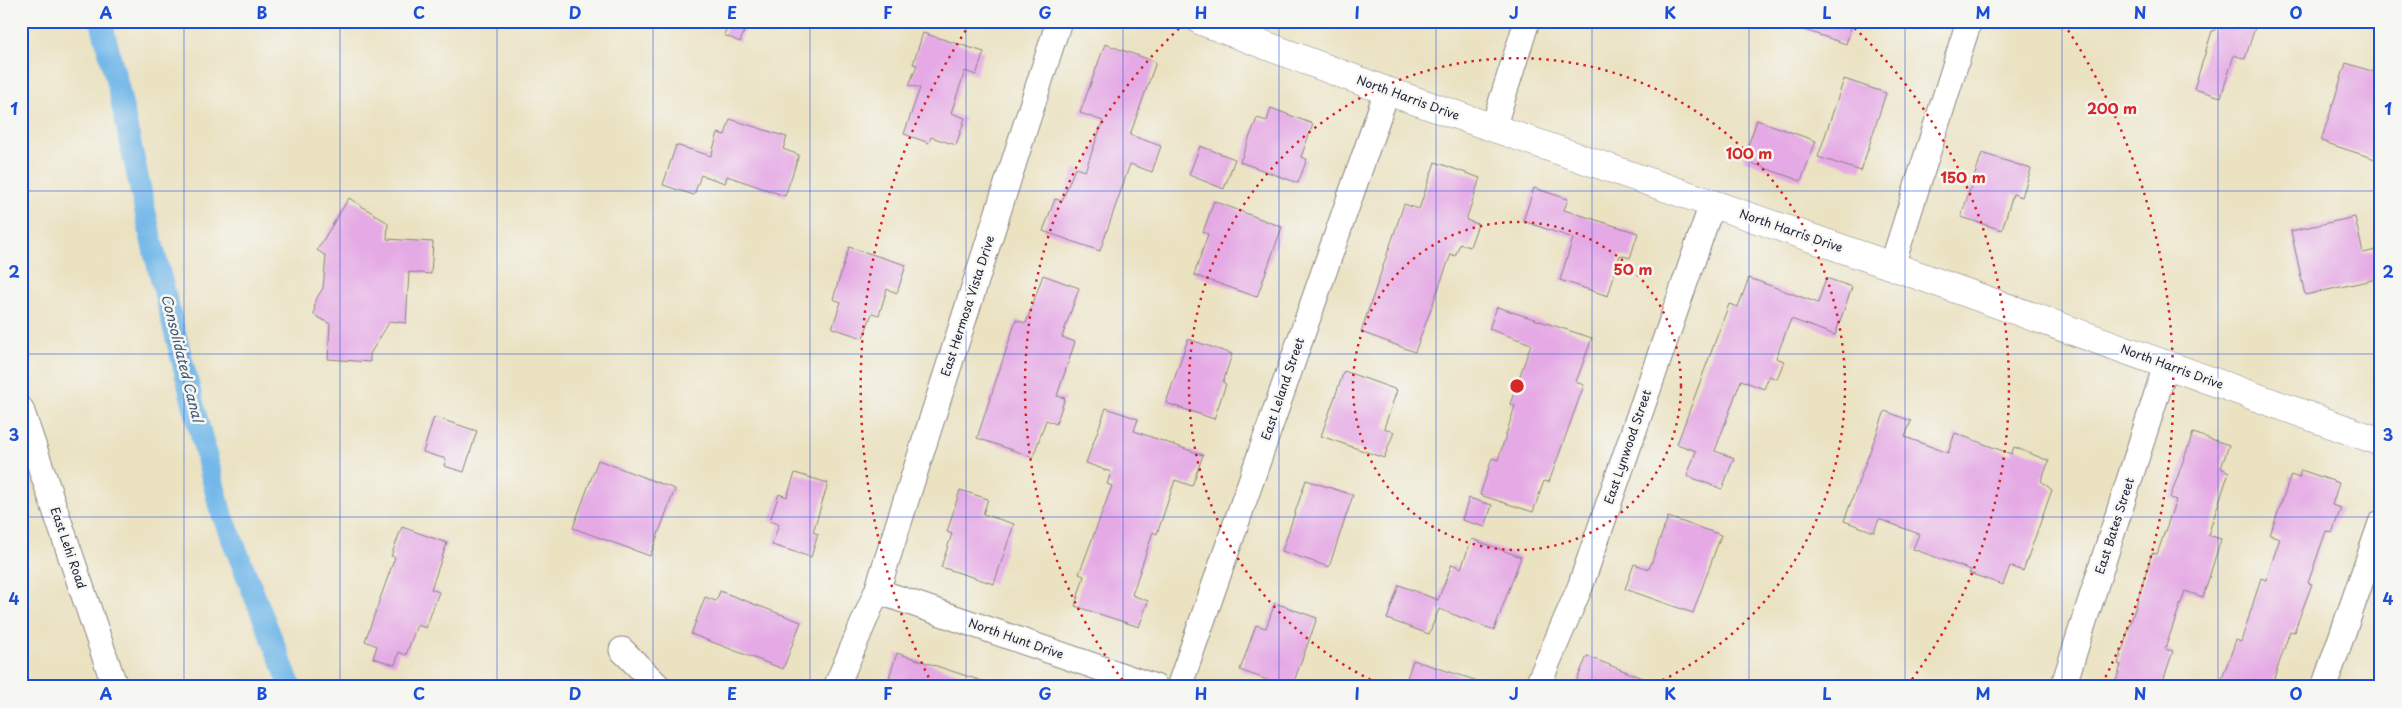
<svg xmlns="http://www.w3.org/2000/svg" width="2402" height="708" font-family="'Playpen Sans',sans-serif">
	<rect width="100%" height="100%" fill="#f6f6f2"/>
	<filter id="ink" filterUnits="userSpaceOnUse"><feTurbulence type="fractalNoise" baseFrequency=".02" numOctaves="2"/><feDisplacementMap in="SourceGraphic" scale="10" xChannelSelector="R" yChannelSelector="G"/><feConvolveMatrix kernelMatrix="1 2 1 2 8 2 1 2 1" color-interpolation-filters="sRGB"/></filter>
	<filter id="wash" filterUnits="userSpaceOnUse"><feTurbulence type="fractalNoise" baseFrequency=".0096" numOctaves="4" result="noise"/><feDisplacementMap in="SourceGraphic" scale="20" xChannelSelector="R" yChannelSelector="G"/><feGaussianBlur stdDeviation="1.12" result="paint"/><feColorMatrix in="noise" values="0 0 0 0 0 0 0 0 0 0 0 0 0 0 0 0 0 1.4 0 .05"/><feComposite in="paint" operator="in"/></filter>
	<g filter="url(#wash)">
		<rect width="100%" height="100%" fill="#ebe2c2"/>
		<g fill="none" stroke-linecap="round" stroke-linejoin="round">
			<!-- canal -->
			<polyline stroke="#73b8e9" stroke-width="22" points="101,21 118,86 153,247 220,509 291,687"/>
		</g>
		<g id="blocks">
			<!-- building -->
			<g fill="#e5aae5">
				<polygon points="729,21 748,21 740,42 724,35"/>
				<polygon points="1788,21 1853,21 1846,44 1787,24"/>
				<polygon points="2218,21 2257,21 2245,59 2234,55 2221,97 2194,89 2212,31 2214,31"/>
				<polygon points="923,33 984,52 976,75 965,71 951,113 965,118 956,145 931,137 929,143 904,134 920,88 909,85 917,65 913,64"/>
				<polygon points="1105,44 1156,62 1130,135 1161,146 1152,172 1130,164 1100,251 1043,231 1055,199 1062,201 1075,168 1085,171 1103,121 1080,113"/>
				<polygon points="2346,63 2381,74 2381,161 2321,141"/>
				<polygon points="1844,79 1886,93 1861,171 1818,157"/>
				<polygon points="1271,108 1313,124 1301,157 1307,159 1298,183 1240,162 1257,118 1267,121"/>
				<polygon points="730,119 787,137 783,149 799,155 785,196 727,176 725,183 701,175 694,195 663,185 676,145 711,156 718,133 725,135"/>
				<polygon points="1757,120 1816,141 1801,181 1743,160"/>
				<polygon points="1200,146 1235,159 1224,189 1189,175"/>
				<polygon points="1982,153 2031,169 2022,197 2013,194 2002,230 1961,217"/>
				<polygon points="1435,162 1480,178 1466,220 1478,224 1470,247 1460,244 1455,256 1451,254 1415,352 1361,332 1404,204 1419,209"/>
				<polygon points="1534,188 1568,199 1564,210 1638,233 1630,258 1620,255 1608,296 1560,280 1573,238 1523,221"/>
				<polygon points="349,198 388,223 387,239 433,242 431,274 409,272 406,323 390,321 370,354 370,362 328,359 330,324 314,315 315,301 323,288 326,256 317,250"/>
				<polygon points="1214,201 1282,227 1257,297 1194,275 1208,234 1203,232"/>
				<polygon points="2355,217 2363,253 2381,249 2381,278 2305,295 2291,231"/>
				<polygon points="849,247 906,265 897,293 887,289 879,315 872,313 863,338 832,328 841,302 833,299"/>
				<polygon points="1043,275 1079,288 1062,337 1075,342 1057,396 1065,398 1056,424 1046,420 1033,457 977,438 1016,320 1026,323"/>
				<polygon points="1749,278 1818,303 1826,278 1852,287 1835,335 1791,319 1776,358 1784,361 1777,379 1769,376 1764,389 1741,380 1715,451 1734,458 1722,489 1687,476 1696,451 1677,444 1729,304 1738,307"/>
				<polygon points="1497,307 1592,338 1576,382 1584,385 1549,482 1544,481 1533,512 1480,495 1492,458 1498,460 1515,406 1510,404 1531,344 1489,329"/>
				<polygon points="1188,339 1232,354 1223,382 1226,384 1214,419 1166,403"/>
				<polygon points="1344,371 1397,390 1384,428 1394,432 1384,458 1321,436"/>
				<polygon points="1106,408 1138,419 1134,431 1203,455 1192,486 1175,480 1157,534 1153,532 1132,595 1148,601 1139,627 1075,606 1084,576 1079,574 1112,486 1107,484 1111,472 1086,463"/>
				<polygon points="1885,411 1911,421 1905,437 1948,453 1955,433 2011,454 2014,447 2049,461 2041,481 2052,490 2023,571 2010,566 2003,585 1969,573 1971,570 1913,549 1919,534 1879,519 1874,532 1844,521"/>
				<polygon points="434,417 477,431 464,472 444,466 446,459 423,452"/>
				<polygon points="2193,433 2229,445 2221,468 2229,472 2208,535 2221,539 2203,597 2185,591 2165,649 2173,651 2161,687 2114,687 2121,665 2118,664 2152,553 2157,554 2176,500 2170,498"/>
				<polygon points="598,460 675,489 650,556 573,528"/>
				<polygon points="2301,470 2339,483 2332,505 2341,508 2332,533 2326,531 2308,583 2312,584 2294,632 2290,631 2271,687 2219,687 2236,640 2241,642 2261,578 2266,580 2280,538 2270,535 2291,475 2299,478"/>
				<polygon points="795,473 828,483 813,532 818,534 811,557 772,545 779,524 770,521 779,494 787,497"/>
				<polygon points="1306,480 1353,495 1329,567 1282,551"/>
				<polygon points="960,490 988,499 983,514 1014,524 994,584 941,567 952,534 947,532"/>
				<polygon points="1469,498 1492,505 1485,527 1462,520"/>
				<polygon points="1668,517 1721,535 1693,613 1625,589 1634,564 1649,569"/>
				<polygon points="402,527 447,543 431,589 439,592 426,628 417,625 406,655 399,652 395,665 373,658 377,646 365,641 395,557 391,556"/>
				<polygon points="1472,539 1521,557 1494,630 1439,609 1429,634 1387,619 1399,585 1438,600 1452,564 1461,568"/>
				<polygon points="720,591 801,622 783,669 691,634 705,597 716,601"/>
				<polygon points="1275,603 1317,618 1292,687 1286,687 1240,670 1256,625 1266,628"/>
				<polygon points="897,653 988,683 988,687 886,687"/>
				<polygon points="1587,656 1662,686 1662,687 1574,687"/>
				<polygon points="1413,660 1484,683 1484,687 1404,687"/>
			</g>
		</g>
	</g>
	<g filter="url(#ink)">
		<use href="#blocks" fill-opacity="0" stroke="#86827e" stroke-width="1"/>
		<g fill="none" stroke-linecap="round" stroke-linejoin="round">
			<!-- minor casing -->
			<g stroke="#86827e" stroke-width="27">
				<g id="minor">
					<polyline points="1493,128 1527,21"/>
					<polyline points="1892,266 1969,21"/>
					<polyline points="21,409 115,687"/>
					<polyline points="877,591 1155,687"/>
					<polyline points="622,650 659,687"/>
					<polyline points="836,687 877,591 1059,21"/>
					<polyline points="1179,687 1387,91"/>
					<polyline points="1537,687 1580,587 1712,204"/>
					<polyline points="2063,687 2166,365"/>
					<polyline points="2324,687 2381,523"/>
				</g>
			</g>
			<!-- tertiary casing -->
			<g stroke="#86827e" stroke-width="29">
				<polyline id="tertiary" points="1201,21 1387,91 1892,266 2381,442"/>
			</g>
			<!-- minor -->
			<use href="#minor" stroke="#fff" stroke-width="25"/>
			<!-- tertiary -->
			<use href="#tertiary" stroke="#fff" stroke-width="28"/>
		</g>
	</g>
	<!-- grid -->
	<path fill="none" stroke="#1d4ed8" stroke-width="1" stroke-opacity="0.55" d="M184,21v666M340,21v666M497,21v666M653,21v666M810,21v666M966,21v666M1123,21v666M1279,21v666M1436,21v666M1592,21v666M1749,21v666M1905,21v666M2062,21v666M2218,21v666M21,191h2360M21,354h2360M21,517h2360"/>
	<!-- distance rings -->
	<g fill="none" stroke="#d62828" stroke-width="2.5" stroke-dasharray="2.5 5">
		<circle cx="1517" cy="386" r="164"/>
		<path d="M1384 686A328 328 0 1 1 1650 686"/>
		<path d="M1127 686A492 492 0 0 1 1185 23M1849 23A492 492 0 0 1 1907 686"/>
		<path d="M932 684A656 656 0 0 1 970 24M2064 24A656 656 0 0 1 2102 684"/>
	</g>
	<g text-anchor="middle" stroke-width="5" stroke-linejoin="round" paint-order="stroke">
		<!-- street labels -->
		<g font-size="12" fill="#22223b" stroke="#f6f6f2">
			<text transform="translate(1408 98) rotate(20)" y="4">North Harris Drive</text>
			<text transform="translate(1791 231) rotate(19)" y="4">North Harris Drive</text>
			<text transform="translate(968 306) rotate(-72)" y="4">East Hermosa Vista Drive</text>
			<text transform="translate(2172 367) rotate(20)" y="4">North Harris Drive</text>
			<text transform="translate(1283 389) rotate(-71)" y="4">East Leland Street</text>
			<text transform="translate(1628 447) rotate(-71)" y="4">East Lynwood Street</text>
			<text transform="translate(2115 526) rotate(-72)" y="4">East Bates Street</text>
			<text transform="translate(68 548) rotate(71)" y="4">East Lehi Road</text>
			<text transform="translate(1016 639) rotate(19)" y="4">North Hunt Drive</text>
		</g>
		<!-- water labels -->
		<g font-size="14" font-style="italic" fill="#3e5678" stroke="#f6f6f2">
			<text transform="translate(182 358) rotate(76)" y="5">Consolidated Canal</text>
		</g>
	</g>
	<circle cx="1517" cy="386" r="8" fill="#d62828" stroke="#f6f6f2" stroke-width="2.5"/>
	<g font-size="15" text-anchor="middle" font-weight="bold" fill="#d62828" stroke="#f6f6f2" stroke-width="5" stroke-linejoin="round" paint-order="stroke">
		<text x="2112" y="114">200 m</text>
		<text x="1749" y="159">100 m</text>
		<text x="1963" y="183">150 m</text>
		<text x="1633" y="275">50 m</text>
	</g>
	<!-- margin -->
	<rect width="2402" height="708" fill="none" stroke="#f6f6f2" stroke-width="55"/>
	<rect x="28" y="28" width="2346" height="652" fill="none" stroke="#1d4ed8" stroke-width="2"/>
	<g font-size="16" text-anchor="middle" font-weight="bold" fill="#1d4ed8">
		<text x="106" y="19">A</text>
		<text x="262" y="19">B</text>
		<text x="419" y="19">C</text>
		<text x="575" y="19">D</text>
		<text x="732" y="19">E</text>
		<text x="888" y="19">F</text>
		<text x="1045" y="19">G</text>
		<text x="1201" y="19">H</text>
		<text x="1357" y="19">I</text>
		<text x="1514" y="19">J</text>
		<text x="1670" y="19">K</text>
		<text x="1827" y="19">L</text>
		<text x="1983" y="19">M</text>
		<text x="2140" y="19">N</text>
		<text x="2296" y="19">O</text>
		<text x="14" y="115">1</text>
		<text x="2388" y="115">1</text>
		<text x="14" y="278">2</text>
		<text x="2388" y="278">2</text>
		<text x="14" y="441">3</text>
		<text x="2388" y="441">3</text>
		<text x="14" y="605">4</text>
		<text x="2388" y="605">4</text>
		<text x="106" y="700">A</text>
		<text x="262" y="700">B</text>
		<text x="419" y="700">C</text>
		<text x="575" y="700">D</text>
		<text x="732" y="700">E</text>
		<text x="888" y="700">F</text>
		<text x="1045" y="700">G</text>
		<text x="1201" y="700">H</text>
		<text x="1357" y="700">I</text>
		<text x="1514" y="700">J</text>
		<text x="1670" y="700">K</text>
		<text x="1827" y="700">L</text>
		<text x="1983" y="700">M</text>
		<text x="2140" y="700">N</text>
		<text x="2296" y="700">O</text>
	</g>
</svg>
